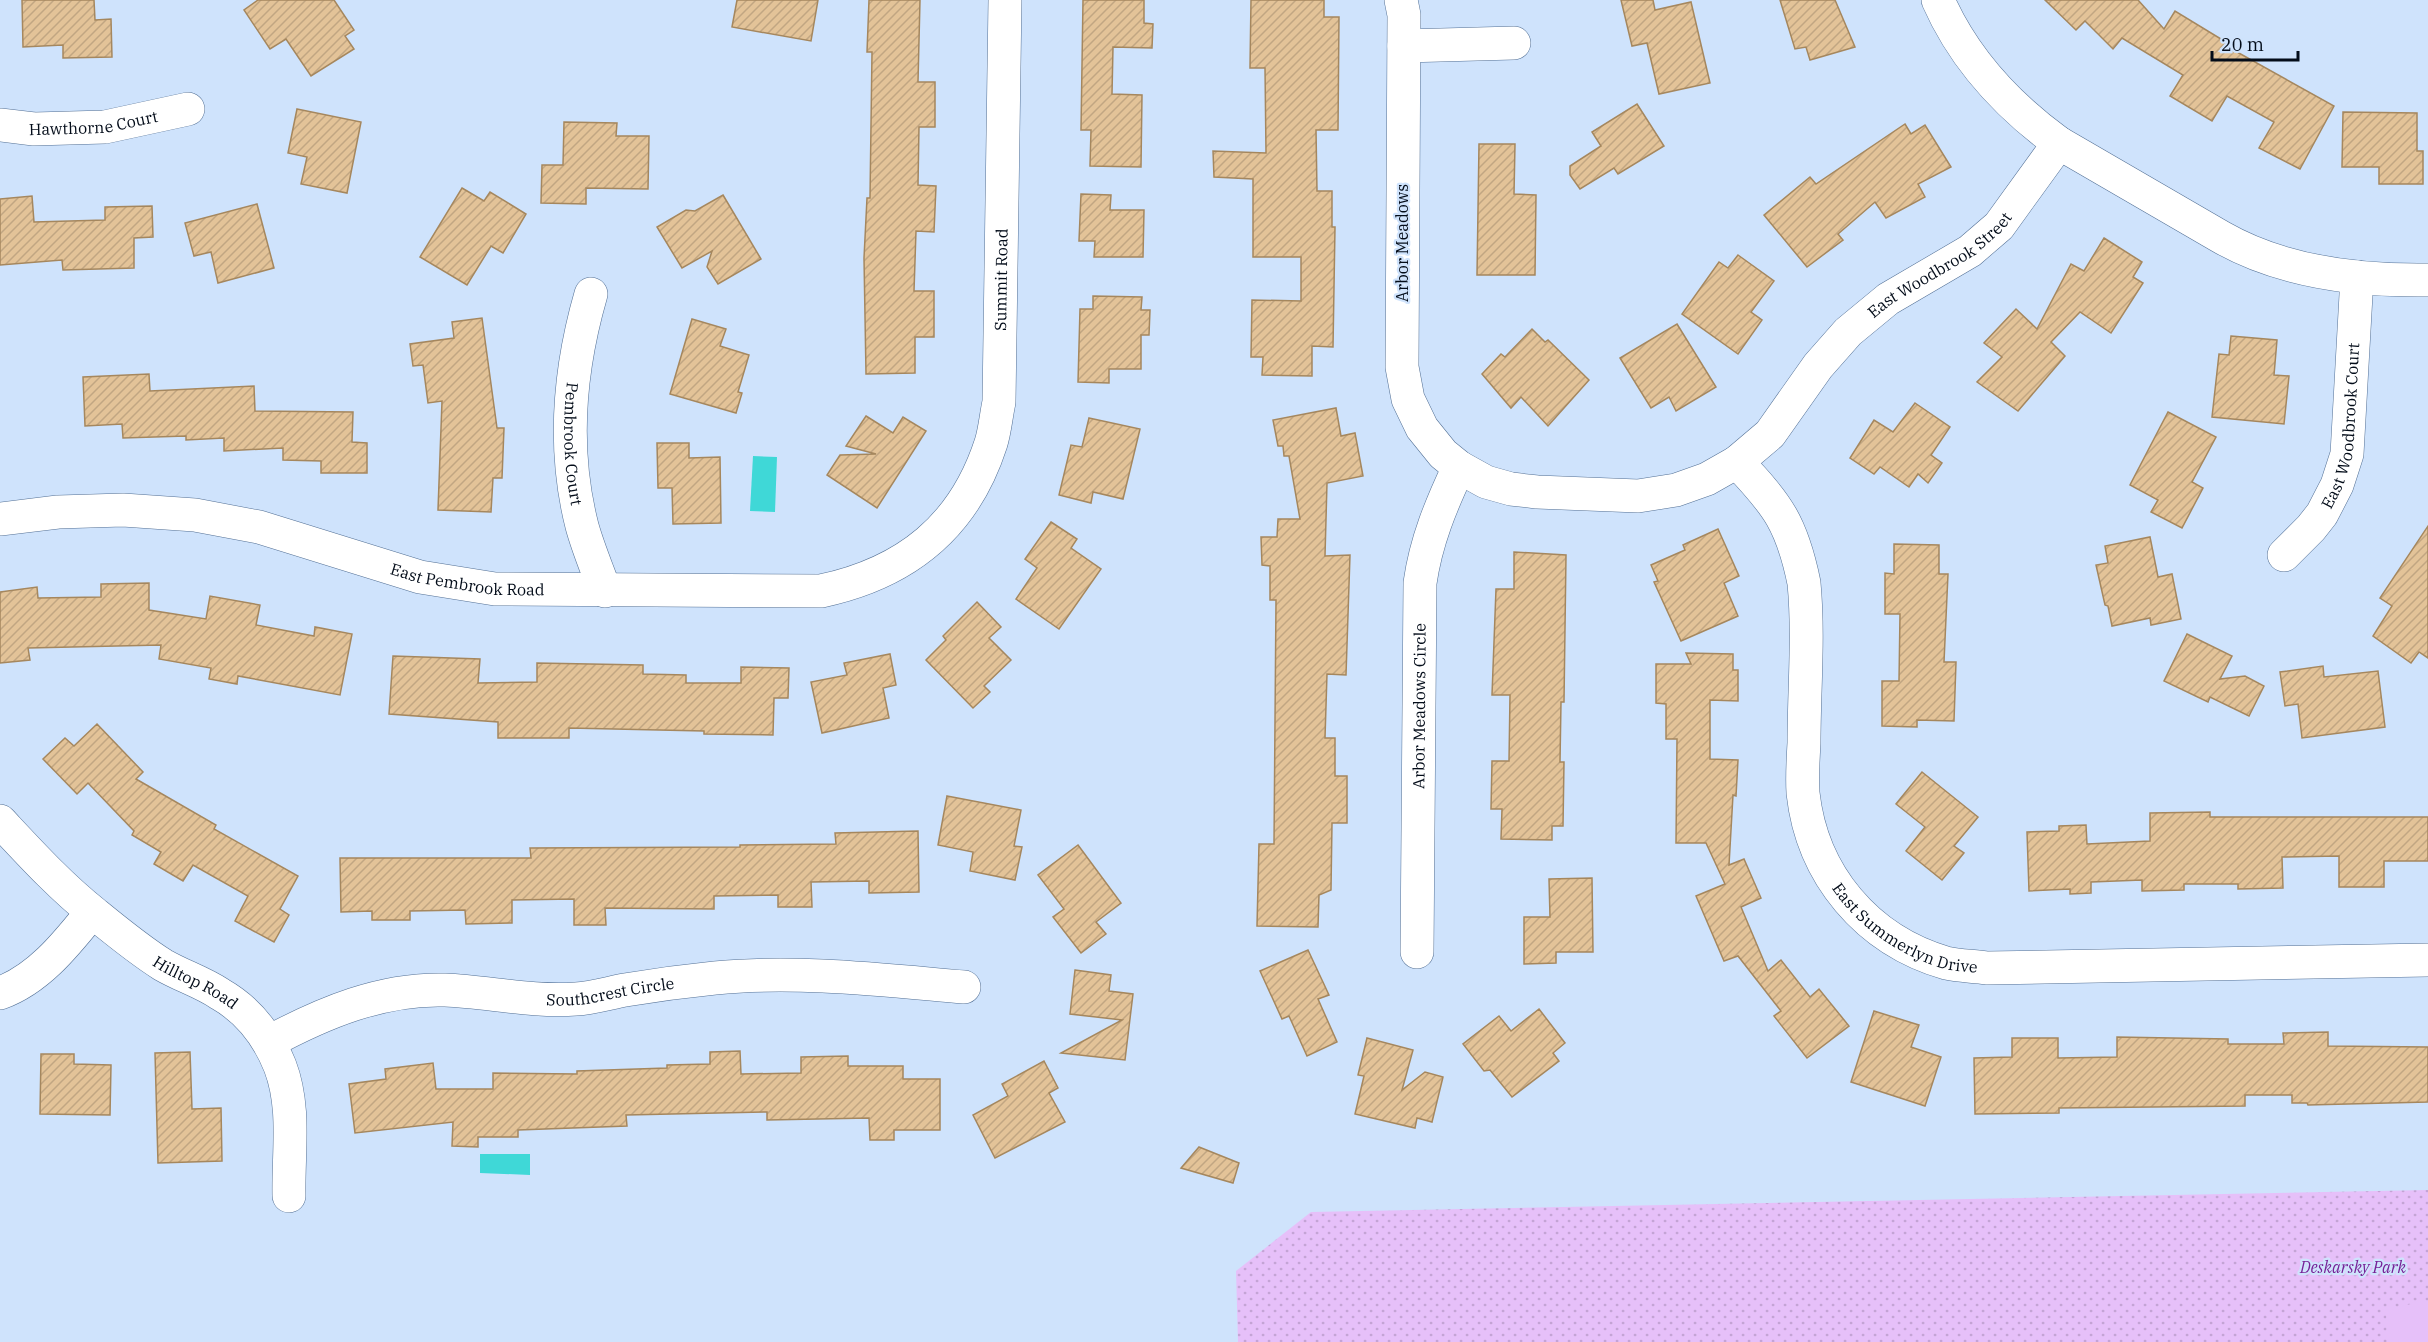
<svg xmlns="http://www.w3.org/2000/svg" width="2428" height="1342" font-family="'IBM Plex Serif',serif">
	<defs>
		<pattern id="grass-dots" width="8" height="8" patternUnits="userSpaceOnUse" patternTransform="scale(1.5)"><rect width="8" height="8" fill="#e6c0f9"/><path d="M2 2h.1M6 6h.1" fill="none" stroke="#c4a4d5" stroke-width="1.8" stroke-linecap="round"/></pattern>
		<pattern id="building-hatch" width="6" height="6" patternUnits="userSpaceOnUse" patternTransform="scale(1.5)"><rect width="6" height="6" fill="#e3c398"/><path d="M-1 1l2-2M0 6l6-6M5 7l2-2" fill="none" stroke="#c1a682"/></pattern>
	</defs>
	<rect width="100%" height="100%" fill="#cfe3fc"/>
	<!-- grass -->
	<polygon fill="url(#grass-dots)" points="2428,1190 2428,1342 1238,1342 1236,1271 1311,1212"/>
	<!-- garden -->
	<polygon fill="#e6c0f9" points="2415,1303 2428,1303 2428,1342 2387,1342 2386,1310"/>
	<!-- water -->
	<g fill="#3fd8d7">
		<polygon points="753,456 777,457 775,512 750,511"/>
		<polygon points="480,1154 530,1154 530,1175 480,1173"/>
	</g>
	<!-- building -->
	<g fill="url(#building-hatch)" stroke="#a5875e" stroke-width="1.5">
		<polygon points="22,0 94,0 95,20 111,19 112,57 63,58 63,45 23,47"/>
		<polygon points="258,0 334,0 354,30 345,36 354,49 311,76 286,39 270,49 244,10"/>
		<polygon points="737,0 818,0 811,41 732,27"/>
		<polygon points="869,0 920,0 918,82 935,82 935,127 919,127 918,185 936,186 934,232 916,231 914,291 934,291 934,337 915,337 915,373 866,374 864,258 867,198 870,198 872,52 867,52"/>
		<polygon points="1083,0 1144,0 1144,23 1153,24 1152,48 1113,47 1112,94 1142,95 1141,167 1090,166 1091,130 1081,130"/>
		<polygon points="1251,0 1324,0 1324,17 1339,17 1338,130 1316,130 1317,191 1332,191 1332,227 1335,227 1333,347 1312,346 1312,376 1262,375 1263,357 1251,357 1252,300 1301,301 1301,257 1253,257 1253,179 1214,177 1213,151 1266,153 1265,68 1250,68"/>
		<polygon points="1621,0 1653,0 1655,10 1691,2 1710,83 1659,94 1647,43 1632,46"/>
		<polygon points="1780,0 1835,0 1855,47 1810,60 1806,47 1795,49"/>
		<polygon points="2045,0 2138,0 2164,29 2175,11 2239,50 2237,52 2334,106 2300,169 2259,148 2274,122 2227,96 2212,121 2170,96 2183,75 2122,38 2113,49 2085,21 2076,30"/>
		<polygon points="1637,104 1664,146 1618,174 1614,168 1580,189 1570,175 1570,166 1601,146 1592,132"/>
		<polygon points="297,109 361,122 347,193 301,184 307,157 288,153"/>
		<polygon points="2343,112 2417,113 2417,151 2423,151 2423,184 2379,184 2379,167 2342,167"/>
		<polygon points="564,122 617,123 616,136 649,136 648,189 586,188 586,204 541,203 542,165 563,165"/>
		<polygon points="1905,124 1911,134 1925,125 1951,167 1918,184 1925,197 1886,218 1875,202 1838,234 1843,240 1807,267 1764,215 1810,177 1816,184"/>
		<polygon points="1479,144 1515,144 1514,194 1536,195 1535,275 1477,275"/>
		<polygon points="462,188 484,201 490,192 526,214 503,253 491,246 467,285 420,257"/>
		<polygon points="1081,194 1111,195 1110,210 1144,210 1143,257 1094,257 1095,241 1079,241"/>
		<polygon points="723,195 761,259 718,284 707,267 712,251 682,268 657,227 686,210 695,211"/>
		<polygon points="32,196 34,222 105,220 105,207 152,206 153,237 134,238 134,268 63,270 62,260 0,265 0,199"/>
		<polygon points="257,204 274,268 218,283 211,252 194,256 185,223"/>
		<polygon points="2104,238 2142,262 2133,277 2143,283 2111,333 2080,312 2051,342 2065,356 2018,411 1977,382 2002,357 1984,343 2016,309 2037,329 2071,264 2084,271"/>
		<polygon points="1738,255 1774,281 1751,312 1762,320 1738,354 1682,314 1719,262 1728,268"/>
		<polygon points="1093,296 1142,297 1141,310 1150,310 1149,335 1141,335 1141,369 1109,369 1109,383 1078,382 1080,309 1093,309"/>
		<polygon points="482,318 497,428 504,428 502,478 493,478 491,512 438,510 442,401 428,403 423,365 413,366 410,344 454,338 452,322"/>
		<polygon points="692,319 726,329 720,346 749,355 738,392 742,393 736,413 670,394"/>
		<polygon points="1677,324 1716,387 1676,411 1669,397 1651,408 1620,358"/>
		<polygon points="1532,329 1545,342 1548,340 1589,380 1548,426 1521,397 1511,408 1482,374 1501,354 1505,357"/>
		<polygon points="2231,336 2277,340 2274,375 2289,376 2284,424 2212,417 2219,354 2229,355"/>
		<polygon points="149,374 150,391 254,386 255,411 353,412 352,442 367,443 367,473 321,473 321,461 283,460 283,448 224,451 224,438 186,440 186,436 123,438 122,424 85,426 83,377"/>
		<polygon points="1915,403 1950,427 1931,455 1942,463 1928,483 1918,474 1909,487 1880,467 1874,474 1850,458 1874,420 1893,432"/>
		<polygon points="1336,408 1341,436 1355,433 1363,476 1327,483 1325,556 1350,555 1346,675 1327,674 1325,738 1335,738 1335,776 1347,776 1347,823 1332,823 1331,890 1319,895 1318,927 1257,926 1259,844 1274,844 1276,600 1270,600 1270,566 1262,565 1261,537 1277,537 1278,519 1300,519 1289,456 1284,456 1283,446 1278,446 1273,420"/>
		<polygon points="2168,412 2216,437 2192,482 2203,488 2182,528 2151,512 2158,500 2130,485"/>
		<polygon points="866,416 893,433 903,417 926,431 877,508 827,475 840,455 876,454 846,446"/>
		<polygon points="1089,418 1140,429 1123,499 1093,492 1091,503 1059,495 1071,445 1082,447"/>
		<polygon points="657,443 689,443 689,458 720,457 721,523 673,524 672,488 658,488"/>
		<polygon points="1051,522 1077,539 1071,548 1101,569 1059,629 1016,599 1037,568 1025,559"/>
		<polygon points="2428,526 2428,658 2419,652 2411,663 2373,636 2392,606 2380,598"/>
		<polygon points="1718,529 1739,576 1724,583 1738,616 1681,641 1654,582 1658,581 1651,565 1685,550 1683,545"/>
		<polygon points="2150,537 2158,577 2172,574 2181,619 2151,625 2150,618 2112,626 2108,606 2105,605 2096,565 2108,563 2105,546"/>
		<polygon points="1894,544 1939,545 1939,574 1948,574 1944,662 1956,662 1954,721 1917,720 1917,727 1882,726 1882,681 1899,681 1900,614 1885,614 1885,573 1894,574"/>
		<polygon points="1514,552 1566,555 1564,702 1561,702 1560,762 1564,762 1563,826 1552,826 1552,840 1501,839 1502,809 1491,809 1492,761 1509,761 1510,695 1492,695 1496,589 1514,589"/>
		<polygon points="149,583 149,610 206,619 210,596 260,605 256,625 314,636 315,627 352,634 340,695 238,676 237,684 209,679 211,668 159,659 161,645 28,648 30,660 0,663 0,592 37,587 38,598 101,597 101,584"/>
		<polygon points="977,602 1001,627 989,638 1011,660 984,686 990,692 973,708 926,660 946,640 943,636"/>
		<polygon points="2187,634 2232,656 2220,679 2245,676 2264,686 2249,716 2210,697 2208,702 2164,681"/>
		<polygon points="1686,653 1733,654 1733,670 1738,670 1738,701 1710,700 1710,759 1738,760 1736,796 1733,795 1729,865 1744,859 1761,898 1741,907 1768,971 1781,960 1810,997 1819,989 1849,1026 1807,1058 1774,1016 1781,1011 1738,956 1724,961 1696,896 1725,884 1706,843 1676,843 1677,739 1666,739 1666,704 1656,703 1656,664 1691,664"/>
		<polygon points="890,654 896,685 883,688 889,718 822,733 811,682 847,675 844,663"/>
		<polygon points="393,656 480,659 478,683 537,682 537,663 643,665 643,674 686,675 686,683 741,683 741,667 789,668 788,698 774,698 773,735 704,734 704,731 569,728 569,738 498,738 498,722 389,714"/>
		<polygon points="2323,666 2324,677 2378,671 2385,727 2302,738 2298,704 2285,706 2280,672"/>
		<polygon points="97,724 143,772 136,779 216,825 214,829 298,876 280,909 289,915 274,942 235,921 248,896 193,865 183,881 154,864 161,852 132,835 134,831 88,783 77,794 43,759 65,738 74,746"/>
		<polygon points="1922,772 1978,817 1954,846 1964,853 1942,880 1906,851 1925,827 1896,804"/>
		<polygon points="947,796 1021,810 1014,846 1022,847 1015,880 970,871 973,852 938,845"/>
		<polygon points="2210,812 2210,817 2428,817 2428,861 2384,861 2384,887 2339,887 2339,856 2282,857 2283,888 2238,889 2238,884 2184,884 2184,890 2142,891 2142,880 2091,882 2091,893 2070,894 2070,889 2029,891 2027,832 2059,831 2059,826 2086,825 2087,844 2150,841 2150,813"/>
		<polygon points="918,831 919,892 869,893 869,881 811,882 812,907 778,907 778,895 714,896 714,909 605,908 606,925 574,925 574,899 512,900 512,923 466,924 465,910 410,911 410,920 372,920 372,911 341,912 340,858 531,858 530,848 740,847 740,845 836,844 835,833"/>
		<polygon points="1078,845 1121,903 1096,922 1106,934 1081,953 1053,917 1064,909 1038,875"/>
		<polygon points="1592,878 1593,952 1556,952 1556,963 1524,964 1524,917 1550,917 1549,879"/>
		<polygon points="1308,950 1329,995 1318,999 1337,1042 1307,1056 1289,1016 1282,1019 1260,971"/>
		<polygon points="1075,970 1111,975 1109,991 1133,994 1125,1060 1061,1053 1122,1020 1070,1014"/>
		<polygon points="1539,1009 1565,1043 1553,1053 1559,1061 1512,1097 1490,1070 1484,1071 1463,1044 1499,1016 1511,1031"/>
		<polygon points="1874,1011 1919,1025 1911,1047 1941,1057 1925,1106 1851,1082"/>
		<polygon points="2328,1032 2328,1046 2428,1047 2428,1102 2308,1105 2307,1103 2292,1103 2292,1095 2245,1095 2245,1106 2059,1108 2059,1113 1975,1114 1974,1058 2012,1057 2012,1038 2058,1038 2058,1058 2117,1057 2117,1037 2228,1039 2228,1044 2284,1044 2283,1033"/>
		<polygon points="1367,1038 1413,1050 1402,1090 1425,1072 1443,1077 1432,1122 1417,1118 1415,1128 1355,1114 1364,1076 1358,1075"/>
		<polygon points="740,1051 741,1074 801,1073 801,1057 848,1056 848,1066 903,1066 903,1079 940,1079 940,1130 894,1130 894,1140 870,1140 869,1118 767,1120 767,1112 626,1115 627,1126 518,1130 518,1137 478,1137 478,1147 452,1146 453,1122 355,1133 349,1084 386,1079 385,1069 433,1063 436,1089 493,1089 493,1073 577,1074 577,1071 667,1068 667,1065 710,1064 710,1052"/>
		<polygon points="190,1052 192,1109 221,1108 222,1161 158,1163 155,1053"/>
		<polygon points="41,1054 74,1054 74,1064 111,1065 110,1115 40,1114"/>
		<polygon points="1044,1061 1058,1088 1049,1093 1065,1122 995,1158 973,1115 1008,1096 1002,1084"/>
		<polygon points="1199,1147 1239,1163 1233,1183 1181,1168"/>
	</g>
	<g fill="none" stroke-linecap="round" stroke-linejoin="round">
		<!-- minor casing -->
		<g stroke="#537095" stroke-width="34">
			<g id="minor">
				<path id="s1" d="M1401,0l3,15 -2,352 6,32 14,29 21,26 16,13 27,15 25,7 26,3 101,4 38,-6 31,-11 30,-17 33,-28 48,-68 30,-34 40,-33 82,-48 29,-25 60,-83"/>
				<path d="M1938,0c26,59 70,106 121,143l162,94c61,35 138,44 207,43"/>
				<polyline points="1404,46 1514,43"/>
				<path id="s2" d="M0,125l34,4 71,-2 83,-18"/>
				<path id="s3" d="M591,294c-22,76 -29,154 -9,232 6,22 15,43 23,65"/>
				<path id="s4" d="M1737,462c41,43 55,62 67,121 5,53 0,107 0,160 -1,16 -2,34 -1,50 9,82 64,147 143,170 13,3 28,3 41,5l441,-8"/>
				<path id="s5" d="M0,519l58,-7 65,-2 72,5 64,12 161,50 75,12 326,2c85,-18 143,-64 170,-148 4,-13 5,-27 8,-41l6,-402"/>
				<path id="s6" d="M2284,555l27,-27 11,-14 15,-29 10,-31 10,-177"/>
				<path id="s7" d="M0,821c30,32 60,65 94,92 22,18 45,37 69,52 19,11 39,17 57,29 28,16 48,42 60,72 16,42 8,86 9,130"/>
				<path id="s8" d="M1417,952l3,-369c6,-42 21,-78 39,-116"/>
				<path d="M0,993c39,-14 67,-50 92,-81"/>
				<path id="s9" d="M269,1042c54,-29 113,-54 176,-52 44,2 86,12 131,9 16,-1 33,-6 49,-9 30,-5 60,-9 90,-12 82,-8 167,2 249,9"/>
			</g>
		</g>
		<!-- minor -->
		<use href="#minor" stroke="#fff" stroke-width="33"/>
	</g>
	<g text-anchor="middle" stroke-width="4.5" stroke-linejoin="round" paint-order="stroke">
		<!-- street labels -->
		<g font-size="16" fill="#030c19" stroke="#cfe3fc">
			<text dy="6" stroke="none"><textPath href="#s2" startOffset="94">Hawthorne Court</textPath></text>
			<text transform="translate(1402 243) rotate(-90)" y="6">Arbor Meadows</text>
			<text dy="6" stroke="none"><textPath href="#s1" startOffset="1062">East Woodbrook Street</textPath></text>
			<text dy="6" stroke="none"><textPath href="#s5" startOffset="1233">Summit Road</textPath></text>
			<text dy="6" stroke="none"><textPath href="#s6" startOffset="148">East Woodbrook Court</textPath></text>
			<text dy="6" stroke="none"><textPath href="#s3" startOffset="152">Pembrook Court</textPath></text>
			<text dy="6" stroke="none"><textPath href="#s5" startOffset="477">East Pembrook Road</textPath></text>
			<text dy="6" stroke="none"><textPath href="#s8" startOffset="246">Arbor Meadows Circle</textPath></text>
			<text dy="6" stroke="none"><textPath href="#s4" startOffset="534">East Summerlyn Drive</textPath></text>
			<text dy="6" stroke="none"><textPath href="#s7" startOffset="255">Hilltop Road</textPath></text>
			<text dy="6" stroke="none"><textPath href="#s9" startOffset="352">Southcrest Circle</textPath></text>
		</g>
		<!-- park labels -->
		<g font-size="16" font-style="italic" fill="#762197" stroke="#cfe3fc">
			<text x="2353" y="1273">Deskarsky Park</text>
		</g>
	</g>
	<!-- scale -->
	<path d="M2212 51v9h86v-9" fill="none" stroke="#030c19" stroke-width="3"/>
	<text x="2221" y="51" font-size="18" fill="#030c19" stroke="#cfe3fc" stroke-width="4.5" paint-order="stroke">20 m</text>
</svg>
